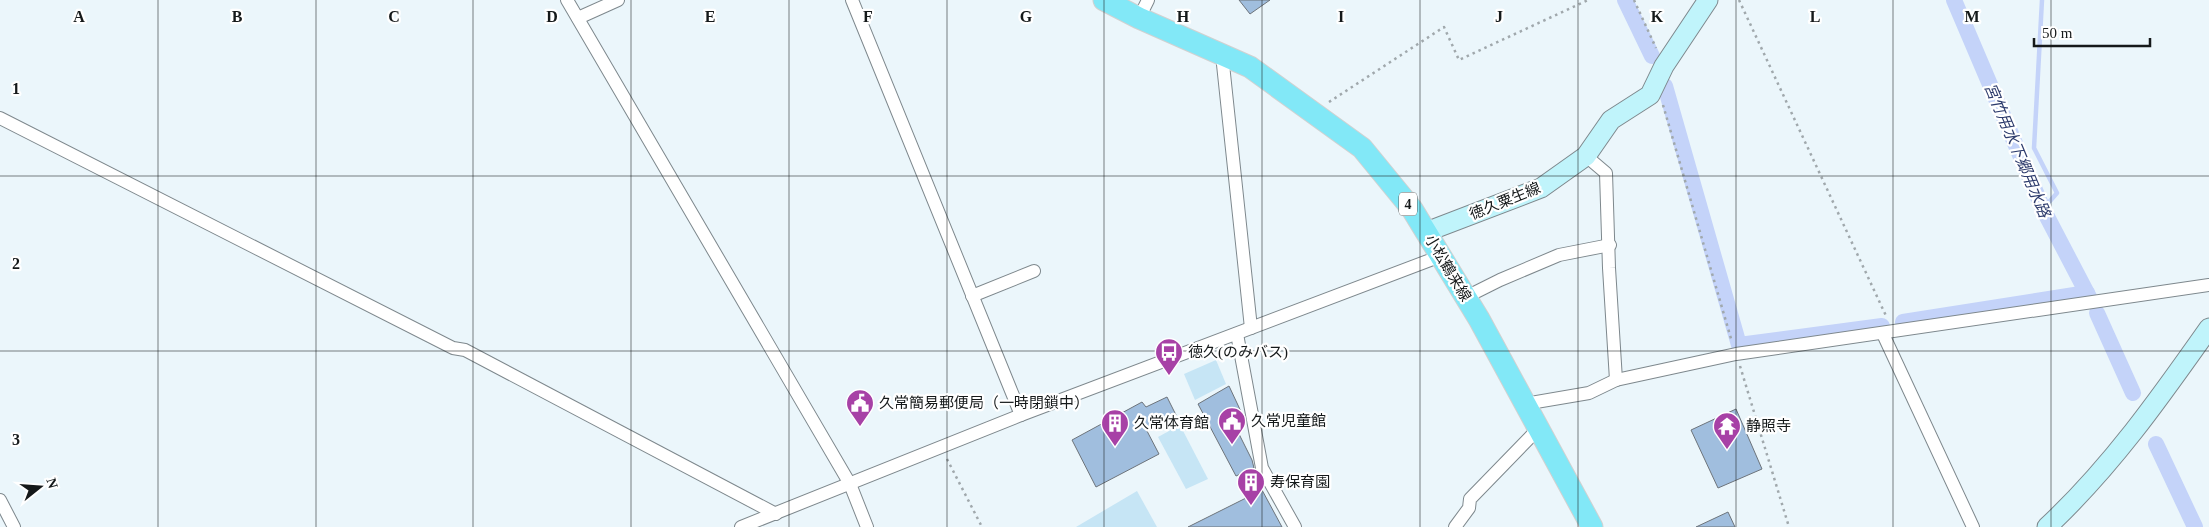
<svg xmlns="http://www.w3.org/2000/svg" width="2209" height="527" font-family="'Times New Roman','Noto Sans JP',serif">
	<rect width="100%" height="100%" fill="#ebf6fb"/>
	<!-- green -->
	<g fill="#c6e5f5">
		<polygon points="1216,360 1226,384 1195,400 1184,374"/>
		<polygon points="1180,425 1208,479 1186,489 1158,437"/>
		<polygon points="1137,491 1157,527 1076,527"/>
	</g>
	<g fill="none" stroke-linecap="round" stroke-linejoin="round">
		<!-- stream -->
		<polyline stroke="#c4d3f9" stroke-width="4.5" points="2042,0 2034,148 2057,193 2043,209"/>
		<!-- canal -->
		<g stroke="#c4d3f9" stroke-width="16">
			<polyline points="1625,0 1652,56"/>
			<polyline points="1954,0 2043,209 2089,297"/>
			<polyline points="1665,86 1739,345 1882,326"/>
			<polyline points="2097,313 2133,393"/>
			<polyline points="1903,322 2087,293"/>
			<polyline points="2156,444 2195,527"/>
		</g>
	</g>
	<!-- building -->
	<g fill="#a0bede" stroke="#6d747b">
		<polygon points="1239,0 1270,0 1250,14"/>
		<polygon points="1229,386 1244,418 1234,424 1252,460 1254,468 1236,476 1198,404"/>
		<polygon points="1167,397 1176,415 1147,431 1159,454 1096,487 1072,440 1142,402 1146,407"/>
		<polygon points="1736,409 1762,469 1718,488 1691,430"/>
		<polygon points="1262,490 1282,527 1188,527"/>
		<polygon points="1728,512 1735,527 1696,527"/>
	</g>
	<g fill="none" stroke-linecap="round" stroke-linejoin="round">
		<!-- street casing -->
		<g stroke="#7e888d" stroke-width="14">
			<g id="street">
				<polyline points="567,0 850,484 867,527"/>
				<polyline points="852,0 1021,415"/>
				<polyline points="578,18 618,0"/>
				<polyline points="1139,18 1148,0"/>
				<polyline points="1222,55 1251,328"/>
				<polyline points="0,118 453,348 465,350 776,514"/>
				<polyline points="1586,156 1606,173 1609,268 1616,380"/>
				<polyline points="972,296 1034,271"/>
				<polyline points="1466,297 1500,280 1559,255 1610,245"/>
				<polyline points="1237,334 1262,468 1295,527"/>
				<polyline points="1883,334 1973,527"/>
				<polyline points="1524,404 1589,393 1616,380 1736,354 2209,285"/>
				<polyline points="0,500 14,527"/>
				<polyline points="741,527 1021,415 1441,256"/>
				<polyline points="1455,527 1469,508 1470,499 1538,429"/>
			</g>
		</g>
		<!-- secondary casing -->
		<g stroke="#7e888d" stroke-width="21">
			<g id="secondary">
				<polyline points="1426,232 1541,188 1586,156 1611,120 1650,95 1664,66 1708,0"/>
				<path d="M2047,527c64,-60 112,-128 162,-199"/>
			</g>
		</g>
		<!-- primary casing -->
		<g stroke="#d0d1d1" stroke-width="23">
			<polyline id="primary" points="1104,0 1139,18 1250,67 1362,148 1412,209 1479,319 1592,527"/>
		</g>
		<!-- path -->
		<g stroke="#a0a8ac" stroke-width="2.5" stroke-dasharray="2.5 4" stroke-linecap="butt">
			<polyline points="1634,0 1656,48"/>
			<polyline points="1739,0 1887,318"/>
			<polyline points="1329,102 1444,27 1459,60 1588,0"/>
			<polyline points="1663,105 1732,342"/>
			<polyline points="1740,366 1789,527"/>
			<polyline points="947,459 982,527"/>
		</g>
		<!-- street -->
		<use href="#street" stroke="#fff" stroke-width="12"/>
		<!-- secondary -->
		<use href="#secondary" stroke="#c0f4fb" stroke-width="19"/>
		<!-- primary -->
		<use href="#primary" stroke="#82e8f7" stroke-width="21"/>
	</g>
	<!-- grid -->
	<path fill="none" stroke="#15191a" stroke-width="1" stroke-opacity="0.55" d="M158,0v527M316,0v527M473,0v527M631,0v527M789,0v527M947,0v527M1104,0v527M1262,0v527M1420,0v527M1578,0v527M1736,0v527M1893,0v527M2051,0v527M0,176h2209M0,351h2209"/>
	<!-- icons -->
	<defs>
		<g id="bus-pin" transform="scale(1.4375)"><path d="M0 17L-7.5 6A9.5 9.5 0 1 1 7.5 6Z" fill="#a741a6" stroke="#fff"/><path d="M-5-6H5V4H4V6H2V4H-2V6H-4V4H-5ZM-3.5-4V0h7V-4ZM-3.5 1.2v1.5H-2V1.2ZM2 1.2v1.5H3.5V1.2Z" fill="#fff"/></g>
		<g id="civic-pin" transform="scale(1.4375)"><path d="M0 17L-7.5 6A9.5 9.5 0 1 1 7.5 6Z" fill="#a741a6" stroke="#fff"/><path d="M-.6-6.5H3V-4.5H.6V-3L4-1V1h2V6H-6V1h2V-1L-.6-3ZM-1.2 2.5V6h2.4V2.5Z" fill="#fff"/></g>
		<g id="building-pin" transform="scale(1.4375)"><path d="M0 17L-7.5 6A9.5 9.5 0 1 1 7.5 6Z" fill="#a741a6" stroke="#fff"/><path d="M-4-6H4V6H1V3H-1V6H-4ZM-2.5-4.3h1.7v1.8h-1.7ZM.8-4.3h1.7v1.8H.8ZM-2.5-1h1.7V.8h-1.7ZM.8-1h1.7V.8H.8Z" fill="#fff"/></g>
		<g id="temple-pin" transform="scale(1.4375)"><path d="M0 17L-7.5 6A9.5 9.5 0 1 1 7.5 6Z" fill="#a741a6" stroke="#fff"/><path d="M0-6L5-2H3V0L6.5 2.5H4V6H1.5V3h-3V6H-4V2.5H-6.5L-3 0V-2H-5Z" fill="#fff"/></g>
	</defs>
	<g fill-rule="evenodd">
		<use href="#bus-pin" x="1169" y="352"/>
		<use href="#civic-pin" x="860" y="403"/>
		<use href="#civic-pin" x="1232" y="421"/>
		<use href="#building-pin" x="1115" y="423"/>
		<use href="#temple-pin" x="1727" y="426"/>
		<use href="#building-pin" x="1251" y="482"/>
	</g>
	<g text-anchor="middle" stroke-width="4.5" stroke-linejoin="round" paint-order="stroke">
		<!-- shield labels -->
		<rect fill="#fff" stroke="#5b5e5f" stroke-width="1" x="1399" y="192.5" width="18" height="23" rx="4"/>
		<g font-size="14" font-weight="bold" fill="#15191a">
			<text x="1408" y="209">4</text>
		</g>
		<!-- street labels -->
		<g font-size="15" fill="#15191a" stroke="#fff">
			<text transform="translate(1505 201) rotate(-22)" y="5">徳久粟生線</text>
			<text transform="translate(1448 268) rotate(59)" y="5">小松鶴来線</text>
		</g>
		<!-- poi labels -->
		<g font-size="15" fill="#15191a" stroke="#fff" text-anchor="start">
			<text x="1188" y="357">徳久(のみバス)</text>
			<text x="879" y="408">久常簡易郵便局（一時閉鎖中）</text>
			<text x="1251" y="426">久常児童館</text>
			<text x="1134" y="428">久常体育館</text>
			<text x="1746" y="431">静照寺</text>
			<text x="1270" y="487">寿保育園</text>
		</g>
		<!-- water labels -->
		<g font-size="16" font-style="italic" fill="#2e3c6d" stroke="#fff">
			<text transform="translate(2018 150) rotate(67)" y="6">宮竹用水下郷用水路</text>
		</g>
	</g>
	<g font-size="16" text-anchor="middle" font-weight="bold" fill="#15191a" stroke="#fff" stroke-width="4.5" stroke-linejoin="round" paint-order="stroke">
		<text x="79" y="22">A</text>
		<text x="237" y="22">B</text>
		<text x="394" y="22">C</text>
		<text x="552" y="22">D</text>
		<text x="710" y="22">E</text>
		<text x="868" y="22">F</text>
		<text x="1026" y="22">G</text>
		<text x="1183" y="22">H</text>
		<text x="1341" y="22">I</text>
		<text x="1499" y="22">J</text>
		<text x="1657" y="22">K</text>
		<text x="1815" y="22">L</text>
		<text x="1972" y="22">M</text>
		<text x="16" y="94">1</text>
		<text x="16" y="269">2</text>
		<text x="16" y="445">3</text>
	</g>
	<!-- north arrow -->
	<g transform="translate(40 487) rotate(73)" stroke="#ffffff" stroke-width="4" paint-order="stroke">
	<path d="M0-4L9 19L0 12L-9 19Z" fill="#15191a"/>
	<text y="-8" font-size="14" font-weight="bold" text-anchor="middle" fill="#15191a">N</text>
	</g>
	<!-- scale -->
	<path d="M2034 38v8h116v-8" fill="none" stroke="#15191a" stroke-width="2.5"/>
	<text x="2042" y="38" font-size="15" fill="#15191a" stroke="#ffffff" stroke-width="4" paint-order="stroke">50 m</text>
</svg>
